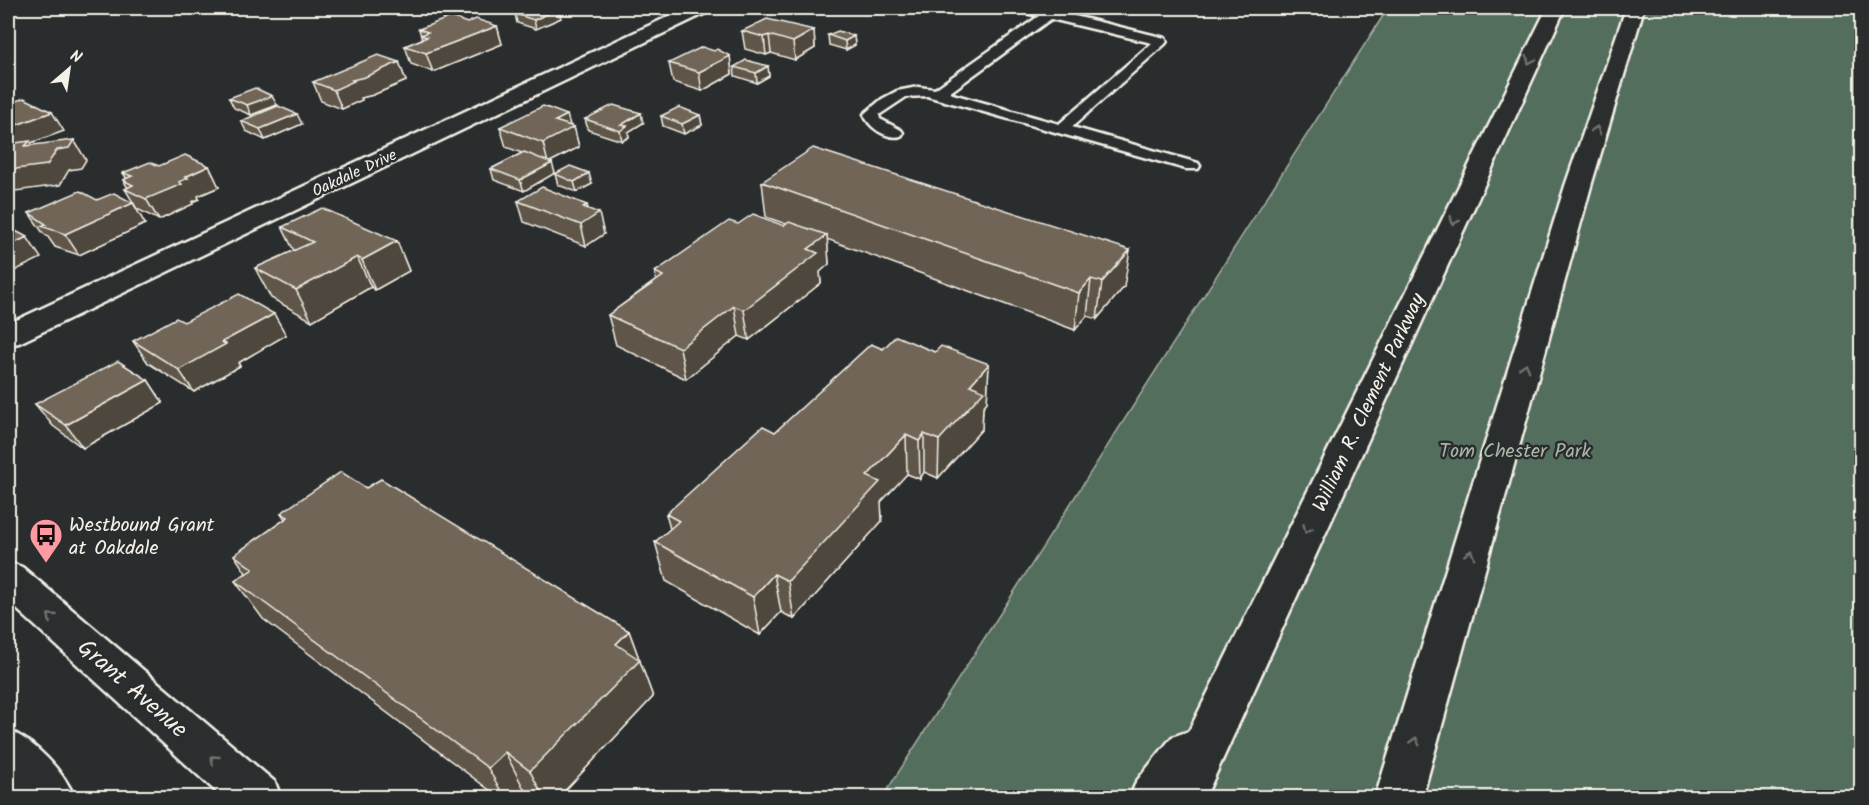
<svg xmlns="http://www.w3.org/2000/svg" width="1869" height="805" font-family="Kalam,sans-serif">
	<rect width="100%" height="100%" fill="#2a2d2e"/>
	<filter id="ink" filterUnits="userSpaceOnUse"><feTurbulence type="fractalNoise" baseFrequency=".0167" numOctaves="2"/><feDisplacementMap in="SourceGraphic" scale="12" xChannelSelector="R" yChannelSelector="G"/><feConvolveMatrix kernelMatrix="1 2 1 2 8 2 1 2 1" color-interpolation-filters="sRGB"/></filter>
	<g filter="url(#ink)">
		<!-- green -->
		<polygon fill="#536e5d" stroke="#a4b0a2" stroke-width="1.5" points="1388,8 1861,8 1861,797 882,798"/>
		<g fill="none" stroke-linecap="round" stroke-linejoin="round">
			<!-- service casing -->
			<g stroke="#f4f1e8" stroke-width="5">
				<path id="service" d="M1015,8l35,2 115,28 2,3 -2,3 -93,83 126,36 2,3 -2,3h-12l-259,-73 -21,1 -27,18 1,4 21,11 2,3 -2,3c-14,4 -33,-9 -37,-22l18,-15 15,-8 21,-4 17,2 104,-73 -22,-5zM1051,19l101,24 -93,81 -110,-31z"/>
			</g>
			<!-- minor casing -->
			<g stroke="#f4f1e8" stroke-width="5">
				<polygon id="minor" points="687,8 710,8 708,12 19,343 8,345 8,324"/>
			</g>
			<!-- secondary casing -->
			<g stroke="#f4f1e8" stroke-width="5">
				<g id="secondary">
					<polygon points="1547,8 1565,8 1205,798 1130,798 1136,782 1172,737 1189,731"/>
					<polygon points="1626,8 1644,8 1591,186 1422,798 1375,798 1565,186"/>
					<polygon points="8,562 22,567 275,782 281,798 223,798 8,601"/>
					<path d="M8,730c26,10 56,42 67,68h-55l-12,-15z"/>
				</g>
			</g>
			<!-- service -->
			<use href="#service" fill="#2a2d2e" fill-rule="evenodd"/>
			<!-- minor -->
			<use href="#minor" fill="#2a2d2e" fill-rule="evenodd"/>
			<!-- secondary -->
			<use href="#secondary" fill="#2a2d2e" fill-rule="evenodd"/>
		</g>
		<!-- wall -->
		<g fill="#5f574a" stroke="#f4f1e8" stroke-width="1.5">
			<polygon points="515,14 561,18 536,29 517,23"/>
			<polygon points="467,23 497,26 502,44 433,72 411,64 405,46 422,39 419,29"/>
			<polygon points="814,30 815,48 795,60 771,53 766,55 745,49 742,31"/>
			<polygon points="828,35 854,36 855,45 846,50 829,45"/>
			<polygon points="730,56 732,74 702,91 673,82 669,63"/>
			<polygon points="399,62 406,81 373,95 361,98 362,100 342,109 321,101 313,82"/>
			<polygon points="768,66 769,76 757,83 735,76 734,67"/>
			<polygon points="229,98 277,105 251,115 234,108"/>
			<polygon points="700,115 702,125 684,134 663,126 661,116"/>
			<polygon points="585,119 643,123 628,132 629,137 622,141 588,130"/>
			<polygon points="241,121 302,124 265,140 246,131"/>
			<polygon points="570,126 574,127 579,147 550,162 555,173 524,191 494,180 491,169 522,153 506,147 500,127"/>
			<polygon points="159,166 209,166 219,187 198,196 199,199 192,202 193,204 159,220 137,209 125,189 128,188 123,180 127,179 123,173"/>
			<polygon points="555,174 592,184 577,192 558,185"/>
			<polygon points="762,182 1124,287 1097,319 1087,316 1075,330 827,239 829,264 820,272 821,283 749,340 739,336 686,379 616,345 608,315 656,280 655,272 738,224 784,226 786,224 766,217"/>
			<polygon points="97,200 133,203 145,224 79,255 55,247 48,237 43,233 29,213"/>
			<polygon points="518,201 588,209 604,234 586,246 524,222"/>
			<polygon points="282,227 397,241 409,271 375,290 371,287 312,321 271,298 255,268 294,251"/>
			<polygon points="274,314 286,335 238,363 240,366 194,392 148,363 133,341 184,322"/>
			<polygon points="883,349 935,352 989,364 987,402 983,407 982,429 938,478 924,472 920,479 907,474 881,502 882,521 794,619 781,612 760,635 666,581 655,542 670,529 666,514 775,432"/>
			<polygon points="148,380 163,403 83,448 53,426 35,404"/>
			<polygon points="366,488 629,631 653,697 558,798 537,798 524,789 515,798 500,798 263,619 235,581 246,573 234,555 285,519 281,513"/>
		</g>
		<!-- shaded-wall -->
		<g fill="#4e473c" stroke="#f4f1e8" stroke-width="1.5">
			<polygon points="558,9 561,18 536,29 534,20"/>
			<polygon points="497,26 502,44 433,72 426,53"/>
			<polygon points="814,30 815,48 795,60 793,42"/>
			<polygon points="769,35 771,53 766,55 764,37"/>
			<polygon points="854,36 855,45 846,50 845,41"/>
			<polygon points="730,56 732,74 702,91 699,72"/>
			<polygon points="399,62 406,81 373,95 361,98 362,100 342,109 334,90 352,80"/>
			<polygon points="768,66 769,76 757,83 756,73"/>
			<polygon points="272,96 277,105 251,115 247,105"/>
			<polygon points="52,112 64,131 31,143 43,161 8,153 8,128"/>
			<polygon points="641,113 643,123 628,132 629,137 622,141 620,131 621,125"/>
			<polygon points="297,114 302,124 265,140 260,129"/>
			<polygon points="567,115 571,128 574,127 579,147 548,163 543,143 555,121"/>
			<polygon points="700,115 702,125 684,134 682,124"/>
			<polygon points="74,140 86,160 81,168 69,170 60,185 8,192 8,170"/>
			<polygon points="552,163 555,173 524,191 520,180"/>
			<polygon points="209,166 219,187 198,196 199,199 192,202 193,204 159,220 146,199 179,182 185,177"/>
			<polygon points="589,173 592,184 577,192 574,182"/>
			<polygon points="133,203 145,224 79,255 65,234"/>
			<polygon points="587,205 591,218 599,213 604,234 586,246 581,225 583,207"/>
			<polygon points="827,235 829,264 820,272 821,283 749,340 744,310 808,249"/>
			<polygon points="27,237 41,258 8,274 8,246"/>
			<polygon points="397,241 409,271 375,290 362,260"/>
			<polygon points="1130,250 1124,287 1097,319 1102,282"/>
			<polygon points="357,257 371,287 312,321 296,290"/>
			<polygon points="1091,279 1087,316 1075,330 1079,293"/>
			<polygon points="734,306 739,336 686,379 680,348"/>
			<polygon points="274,314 286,335 238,363 240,366 194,392 179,370 222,342"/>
			<polygon points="989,364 987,402 983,407 982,429 938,478 939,440 970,385"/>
			<polygon points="148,380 163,403 83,448 66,425"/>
			<polygon points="924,434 924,472 920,479 919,441"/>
			<polygon points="906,435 907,474 881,502 882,521 794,619 788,581 867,476"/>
			<polygon points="774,574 781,612 760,635 753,597"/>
			<polygon points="629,631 653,697 558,798 544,798 530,771 616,644"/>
			<polygon points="505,752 524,789 515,798 505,798 488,768"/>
		</g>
		<!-- building -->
		<g fill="#6f6556" stroke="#f4f1e8" stroke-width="1.5">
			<polygon points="530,8 554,8 558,9 534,20 515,14"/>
			<polygon points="451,17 467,23 476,19 497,26 426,53 405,46 427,37 421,35 428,32 419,29"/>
			<polygon points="767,19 814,30 793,42 769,35 764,37 742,31"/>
			<polygon points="838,31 854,36 845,41 828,35"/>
			<polygon points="702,47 714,51 717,49 730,56 699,72 669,63"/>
			<polygon points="378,55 399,62 365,77 352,80 354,81 334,90 313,82"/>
			<polygon points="746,60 768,66 756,73 734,67"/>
			<polygon points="255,88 272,96 247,105 229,98"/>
			<polygon points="24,98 52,112 8,128 8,104"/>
			<polygon points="613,105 641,113 621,125 627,126 620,131 585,119"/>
			<polygon points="278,106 297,114 260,129 241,121"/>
			<polygon points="543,106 567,115 555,121 574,127 543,143 500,127"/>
			<polygon points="679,107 700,115 682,124 661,116"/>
			<polygon points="74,140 69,148 57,150 47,165 8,170 8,144 30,141 25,146"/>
			<polygon points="813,148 1130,250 1102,282 1091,279 1079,293 762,182"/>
			<polygon points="524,152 552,163 520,180 491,169"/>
			<polygon points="185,155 209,166 185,177 188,178 179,182 182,184 146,199 125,189 133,185 123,180 132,176 123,173 150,162 159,166"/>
			<polygon points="570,166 589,173 574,182 555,174"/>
			<polygon points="542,187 587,205 583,207 599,213 581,225 518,201"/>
			<polygon points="80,191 97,200 114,193 133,203 65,234 41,226 46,224 29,213"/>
			<polygon points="322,208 397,241 362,260 357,257 296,290 255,268 313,242 282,227"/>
			<polygon points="753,214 784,226 789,222 827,235 808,249 818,253 744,310 734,306 680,348 608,315 663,276 655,272 729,221 738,224"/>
			<polygon points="8,227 27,237 8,246"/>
			<polygon points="239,294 274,314 222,342 226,344 179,370 133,341 176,318 184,322"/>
			<polygon points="896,336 935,352 941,346 989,364 970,385 984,391 939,440 924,434 919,441 906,435 867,476 880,482 788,581 774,574 753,597 655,542 679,521 666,514 763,426 775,432 871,344 883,349"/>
			<polygon points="118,361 148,380 66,425 35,404"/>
			<polygon points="341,472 366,488 381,479 629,631 616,644 640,660 530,771 505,752 488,768 235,581 253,569 234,555 288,517 281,513"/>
		</g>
		<!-- one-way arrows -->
		<defs><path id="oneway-chevron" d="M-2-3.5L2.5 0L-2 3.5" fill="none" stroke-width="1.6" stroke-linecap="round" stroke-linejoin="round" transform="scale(1.5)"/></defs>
		<g stroke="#71726f">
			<use href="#oneway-chevron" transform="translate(1530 60) rotate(115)"/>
			<use href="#oneway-chevron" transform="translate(1596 130) rotate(-72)"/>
			<use href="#oneway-chevron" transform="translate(1454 221) rotate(115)"/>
			<use href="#oneway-chevron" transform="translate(1525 367) rotate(-74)"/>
			<use href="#oneway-chevron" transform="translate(1307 529) rotate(115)"/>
			<use href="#oneway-chevron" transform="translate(1470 554) rotate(-74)"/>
			<use href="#oneway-chevron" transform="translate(51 617) rotate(-139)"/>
			<use href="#oneway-chevron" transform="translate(1415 741) rotate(-74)"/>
			<use href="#oneway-chevron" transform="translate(214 759) rotate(-139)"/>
		</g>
	</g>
	<!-- icons -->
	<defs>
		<g id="bus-pin" transform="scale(1.725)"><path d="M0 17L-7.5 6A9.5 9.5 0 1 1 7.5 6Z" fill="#ff9aa2" stroke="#2a2d2e"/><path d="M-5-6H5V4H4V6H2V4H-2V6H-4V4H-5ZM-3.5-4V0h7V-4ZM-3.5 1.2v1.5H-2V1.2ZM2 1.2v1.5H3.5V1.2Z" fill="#111"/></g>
	</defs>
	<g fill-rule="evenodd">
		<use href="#bus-pin" x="46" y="535"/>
	</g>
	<g text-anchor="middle" stroke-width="5" stroke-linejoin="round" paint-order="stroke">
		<!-- far-street labels -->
		<g font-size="16" fill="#f4f1e8" stroke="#2a2d2e">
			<text transform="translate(354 172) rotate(-25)" y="6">Oakdale Drive</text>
		</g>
		<!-- street labels -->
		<g font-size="20" fill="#f4f1e8" stroke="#2a2d2e">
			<text transform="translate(1368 402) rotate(-65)" y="7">William R. Clement Parkway</text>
		</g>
		<!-- park labels -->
		<g font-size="20" fill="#acb6a9" stroke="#2a2d2e">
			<text x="1515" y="457">Tom Chester Park</text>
		</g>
		<!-- poi labels -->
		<g font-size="20" fill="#f4f1e8" stroke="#2a2d2e" text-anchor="start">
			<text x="69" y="531">Westbound Grant<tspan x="69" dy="23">at Oakdale</tspan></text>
		</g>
		<!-- near-street labels -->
		<g font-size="24" fill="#f4f1e8" stroke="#2a2d2e">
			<text transform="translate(133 688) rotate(41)" y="8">Grant Avenue</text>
		</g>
	</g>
	<!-- margin -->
	<rect width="1869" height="805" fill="none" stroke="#2a2d2e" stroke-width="30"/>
	<rect x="15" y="15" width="1839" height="775" fill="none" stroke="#f4f1e8" stroke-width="2" filter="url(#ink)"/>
	<!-- north arrow -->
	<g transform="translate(69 69) rotate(29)" stroke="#2a2d2e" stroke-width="4.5" paint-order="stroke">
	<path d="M0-4.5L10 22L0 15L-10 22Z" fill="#f4f1e8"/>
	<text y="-9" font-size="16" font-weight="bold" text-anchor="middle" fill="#f4f1e8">N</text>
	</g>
</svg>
